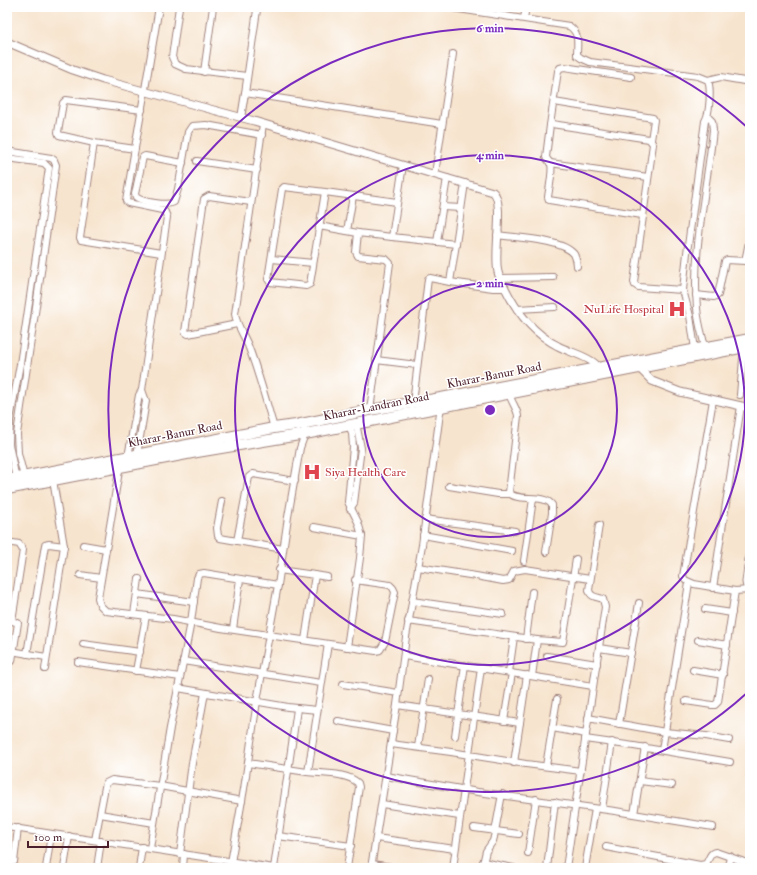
<svg xmlns="http://www.w3.org/2000/svg" width="757" height="875" font-family="'IM FELL Double Pica',serif">
	<rect width="100%" height="100%" fill="#fff"/>
	<filter id="ink" filterUnits="userSpaceOnUse"><feTurbulence type="fractalNoise" baseFrequency=".025" numOctaves="2"/><feDisplacementMap in="SourceGraphic" scale="8" xChannelSelector="R" yChannelSelector="G"/><feConvolveMatrix kernelMatrix="1 2 1 2 8 2 1 2 1" color-interpolation-filters="sRGB"/></filter>
	<filter id="wash" filterUnits="userSpaceOnUse"><feTurbulence type="fractalNoise" baseFrequency=".012" numOctaves="4" result="noise"/><feDisplacementMap in="SourceGraphic" scale="16" xChannelSelector="R" yChannelSelector="G"/><feGaussianBlur stdDeviation="0.9" result="paint"/><feColorMatrix in="noise" values="0 0 0 0 0 0 0 0 0 0 0 0 0 0 0 0 0 1.4 0 .05"/><feComposite in="paint" operator="in"/></filter>
	<g filter="url(#wash)">
		<rect width="100%" height="100%" fill="#f7e4ce"/>
	</g>
	<g filter="url(#ink)">
		<g fill="none" stroke-linecap="round" stroke-linejoin="round">
			<!-- minor casing -->
			<g stroke="#a0827c" stroke-width="8">
				<g id="minor">
					<polyline points="179,7 172,57 175,64 186,69 247,76"/>
					<path d="M446,7l123,19c11,7 8,17 8,29l4,3 9,4 108,14 10,4c3,9 2,33 -3,41l-18,132 -4,37 7,26 5,33"/>
					<polyline points="524,18 526,7"/>
					<polyline points="204,72 213,7"/>
					<polyline points="708,80 721,77 750,82"/>
					<polyline points="245,93 257,10"/>
					<polyline points="554,102 653,118 654,120 651,140"/>
					<polyline points="241,118 245,93 442,124"/>
					<path d="M263,124l-28,190c2,13 10,22 14,34 10,26 17,53 25,80"/>
					<polyline points="550,125 558,71 560,68 564,67 631,77"/>
					<polyline points="94,143 80,238 81,240 161,253"/>
					<polyline points="135,149 94,143 59,135 58,132 63,103 66,100 142,110"/>
					<polyline points="7,151 51,158 54,160 56,165 38,293 17,434 18,453 24,477"/>
					<polyline points="7,158 44,163 49,168 20,364 10,420 9,444 16,479"/>
					<polyline points="197,161 257,170"/>
					<path d="M183,163l-38,-7 -2,1 -8,37 1,3c6,5 32,9 38,5l4,-13 10,-57 4,-6 14,-1 56,10"/>
					<polyline points="550,163 648,177"/>
					<polyline points="435,174 453,54"/>
					<polyline points="325,192 284,187 282,189 268,279 270,282 306,286 310,284 325,192 397,202"/>
					<polyline points="443,207 461,208"/>
					<path d="M642,215l-93,-15 -1,-3c1,-8 5,-26 3,-33 -2,-3 -4,-4 -5,-7l4,-32 2,-1 97,15 4,5 -19,138 1,3 3,2 45,3"/>
					<polyline points="319,226 358,233"/>
					<polyline points="347,231 353,196"/>
					<path d="M497,235c19,3 65,4 77,19 2,4 3,8 3,12"/>
					<polyline points="392,237 456,244 465,183"/>
					<polyline points="437,242 447,178"/>
					<polyline points="272,259 313,263"/>
					<polyline points="500,278 553,277"/>
					<polyline points="450,282 493,288 505,288"/>
					<polyline points="696,295 714,297 718,295 725,261 727,260 745,261 750,237"/>
					<polyline points="517,309 555,307"/>
					<polyline points="237,324 188,334 185,332 204,199 209,196 251,202"/>
					<path d="M705,347c-3,-13 -7,-25 -8,-39 -5,-59 10,-119 16,-178l-1,-9 -4,-4"/>
					<polyline points="376,360 417,365"/>
					<path d="M509,393c2,9 8,15 9,23l-9,76c7,11 35,1 43,13v8l-6,39"/>
					<polyline points="740,395 744,347"/>
					<polyline points="713,400 683,576 685,580 694,584 735,591 750,590"/>
					<polyline points="413,403 428,279 430,278 450,282 456,244"/>
					<polyline points="370,410 390,263 386,259 358,256 356,252 358,233 392,237 403,165"/>
					<polyline points="137,455 146,401 142,390 167,217 165,212 162,210 128,203 126,201 159,7"/>
					<polyline points="128,457 139,395 142,390"/>
					<polyline points="120,465 98,598 100,605 106,611 173,619 221,628 376,651 380,650 385,642 395,592 393,588 390,585 355,580"/>
					<polyline points="449,486 498,494 510,494"/>
					<polyline points="222,501 217,528 218,536 220,538 283,549"/>
					<polyline points="350,509 354,503 361,448 356,423"/>
					<polyline points="425,519 515,531"/>
					<polyline points="314,527 362,536"/>
					<polyline points="423,535 512,551"/>
					<polyline points="237,541 249,477 253,474 295,481"/>
					<polyline points="7,542 19,544 23,550 12,621 7,620"/>
					<polyline points="83,545 106,549"/>
					<polyline points="524,561 533,499"/>
					<polyline points="418,567 476,576 503,581 509,580 514,571 525,569 590,579"/>
					<polyline points="279,570 315,575 305,640"/>
					<polyline points="80,575 101,578"/>
					<polyline points="315,575 327,577"/>
					<polyline points="278,585 204,573 199,574 197,578 191,622 178,688 288,707 317,710"/>
					<polyline points="713,588 741,406"/>
					<polyline points="137,594 194,602"/>
					<polyline points="412,601 503,614"/>
					<polyline points="705,609 732,613"/>
					<polyline points="134,614 139,579"/>
					<polyline points="408,621 537,640 563,642 576,559"/>
					<polyline points="233,629 240,579"/>
					<polyline points="526,639 532,592"/>
					<polyline points="698,640 727,645"/>
					<polyline points="83,644 140,652"/>
					<polyline points="347,647 360,558 362,536 358,522 348,502 353,447 352,433 349,425"/>
					<polyline points="599,648 631,653"/>
					<polyline points="17,652 46,657"/>
					<polyline points="27,654 45,545 49,544 64,546"/>
					<polyline points="404,656 593,686"/>
					<polyline points="547,656 597,664"/>
					<polyline points="7,660 12,661 18,623 12,621"/>
					<polyline points="183,661 321,683"/>
					<polyline points="78,662 180,677"/>
					<polyline points="45,669 64,546 53,480"/>
					<polyline points="693,670 723,675"/>
					<polyline points="136,671 146,616"/>
					<polyline points="509,672 514,637"/>
					<polyline points="532,676 537,640"/>
					<polyline points="343,684 398,693"/>
					<polyline points="686,701 712,705 715,705 718,702 735,591"/>
					<polyline points="397,705 520,723"/>
					<polyline points="588,718 665,732 706,736 729,740"/>
					<polyline points="338,721 393,731"/>
					<polyline points="504,721 512,673"/>
					<polyline points="619,724 639,603"/>
					<polyline points="552,728 586,734"/>
					<polyline points="455,736 465,665"/>
					<polyline points="585,739 634,746 730,762"/>
					<polyline points="391,744 451,752 526,764 581,771"/>
					<polyline points="418,747 428,679"/>
					<polyline points="662,750 689,583"/>
					<path d="M248,763c20,3 39,6 59,9 15,2 39,0 51,11l1,4 -12,81"/>
					<polyline points="514,763 527,675"/>
					<polyline points="546,766 557,699"/>
					<polyline points="308,772 328,644"/>
					<polyline points="386,776 478,792 615,811 713,827"/>
					<polyline points="640,781 672,785"/>
					<polyline points="382,804 459,816"/>
					<polyline points="602,809 612,742"/>
					<polyline points="100,814 154,823"/>
					<polyline points="634,814 645,747"/>
					<polyline points="7,827 274,868 297,709"/>
					<polyline points="474,828 519,834"/>
					<polyline points="278,836 351,846"/>
					<polyline points="376,838 455,849"/>
					<polyline points="95,840 105,787 106,783 112,780 160,786 242,801"/>
					<path d="M606,847l94,18 6,-1c3,-5 4,-12 10,-12l34,12"/>
					<polyline points="150,848 170,728 178,688"/>
					<polyline points="528,853 536,799"/>
					<polyline points="180,854 192,763 205,693"/>
					<polyline points="14,862 18,828"/>
					<polyline points="483,862 513,868"/>
					<polyline points="372,864 398,868"/>
					<polyline points="46,868 51,834"/>
					<polyline points="64,868 69,836"/>
					<polyline points="97,868 101,841"/>
					<polyline points="139,868 142,847"/>
					<polyline points="183,868 184,854"/>
					<polyline points="230,868 244,789 257,701 278,585 288,517 300,448 305,434 303,423"/>
					<polyline points="371,868 397,705 406,637 422,545 441,406"/>
					<polyline points="453,868 481,668"/>
					<polyline points="482,868 486,851 493,841 494,837 502,794"/>
					<polyline points="547,868 555,802"/>
					<path d="M566,868l39,-261 -2,-8c-6,-2 -13,-2 -14,-9l10,-65"/>
					<polyline points="585,868 595,809"/>
					<polyline points="728,868 730,856"/>
				</g>
			</g>
			<!-- tertiary casing -->
			<g stroke="#a0827c" stroke-width="9">
				<g id="tertiary">
					<path d="M7,42l66,28 30,10 151,41 239,71c12,9 0,62 5,80 1,5 4,10 6,14 12,25 28,47 54,60 13,7 34,11 42,23"/>
					<polyline points="639,368 652,381 680,392 750,408"/>
					<polyline points="750,551 746,582 747,587 750,589"/>
				</g>
			</g>
			<!-- trunk casing -->
			<g stroke="#a0827c" stroke-width="12">
				<g id="trunk">
					<polyline points="7,480 274,428 296,425 370,410 441,398 750,339"/>
					<polyline points="7,489 197,452 305,434 750,346"/>
				</g>
			</g>
			<!-- minor -->
			<use href="#minor" stroke="#fff" stroke-width="6"/>
			<!-- tertiary -->
			<use href="#tertiary" stroke="#fff" stroke-width="7"/>
			<!-- trunk -->
			<use href="#trunk" stroke="#fff" stroke-width="10"/>
		</g>
	</g>
	<!-- distance rings -->
	<g fill="none" stroke="#7b2cbf" stroke-width="2">
		<circle cx="490" cy="410" r="127"/>
		<circle cx="490" cy="410" r="255"/>
		<path d="M748 692A382 382 0 1 1 748 128"/>
	</g>
	<!-- icons -->
	<defs>
		<g id="hospital-bare" transform="scale(1.38)"><path d="M-5-5h3v3.5h4V-5h3V5h-3V1.5h-4V5h-3Z" fill="#e0444e" stroke="#fff" stroke-width="2.5" paint-order="stroke"/></g>
	</defs>
	<g fill-rule="evenodd">
		<use href="#hospital-bare" x="677" y="309"/>
		<use href="#hospital-bare" x="312" y="472"/>
	</g>
	<g text-anchor="middle" stroke-width="3" stroke-linejoin="round" paint-order="stroke">
		<!-- health labels -->
		<g font-size="12" fill="#be3a42" stroke="#fff" text-anchor="end">
			<text x="664" y="313">NuLife Hospital</text>
			<text x="325" y="476" text-anchor="start">Siya Health Care</text>
		</g>
		<!-- street labels -->
		<g font-size="12" fill="#4a1f2b" stroke="#fff">
			<text transform="translate(494 375) rotate(-11)" y="4">Kharar-Banur Road</text>
			<text transform="translate(376 406) rotate(-11)" y="4">Kharar-Landran Road</text>
			<text transform="translate(175 434) rotate(-11)" y="4">Kharar-Banur Road</text>
		</g>
	</g>
	<circle cx="490" cy="410" r="6" fill="#7b2cbf" stroke="#fff" stroke-width="2"/>
	<g font-size="12" text-anchor="middle" font-weight="bold" fill="#7b2cbf" stroke="#fff" stroke-width="3" stroke-linejoin="round" paint-order="stroke">
		<text x="490" y="32">6 min</text>
		<text x="490" y="159">4 min</text>
		<text x="490" y="287">2 min</text>
	</g>
	<!-- margin -->
	<rect width="757" height="875" fill="none" stroke="#fff" stroke-width="24"/>
	<!-- scale -->
	<path d="M28 841v6h80v-6" fill="none" stroke="#4a1f2b" stroke-width="2"/>
	<text x="34" y="841" font-size="12" fill="#4a1f2b" stroke="#ffffff" stroke-width="3" paint-order="stroke">100 m</text>
</svg>
